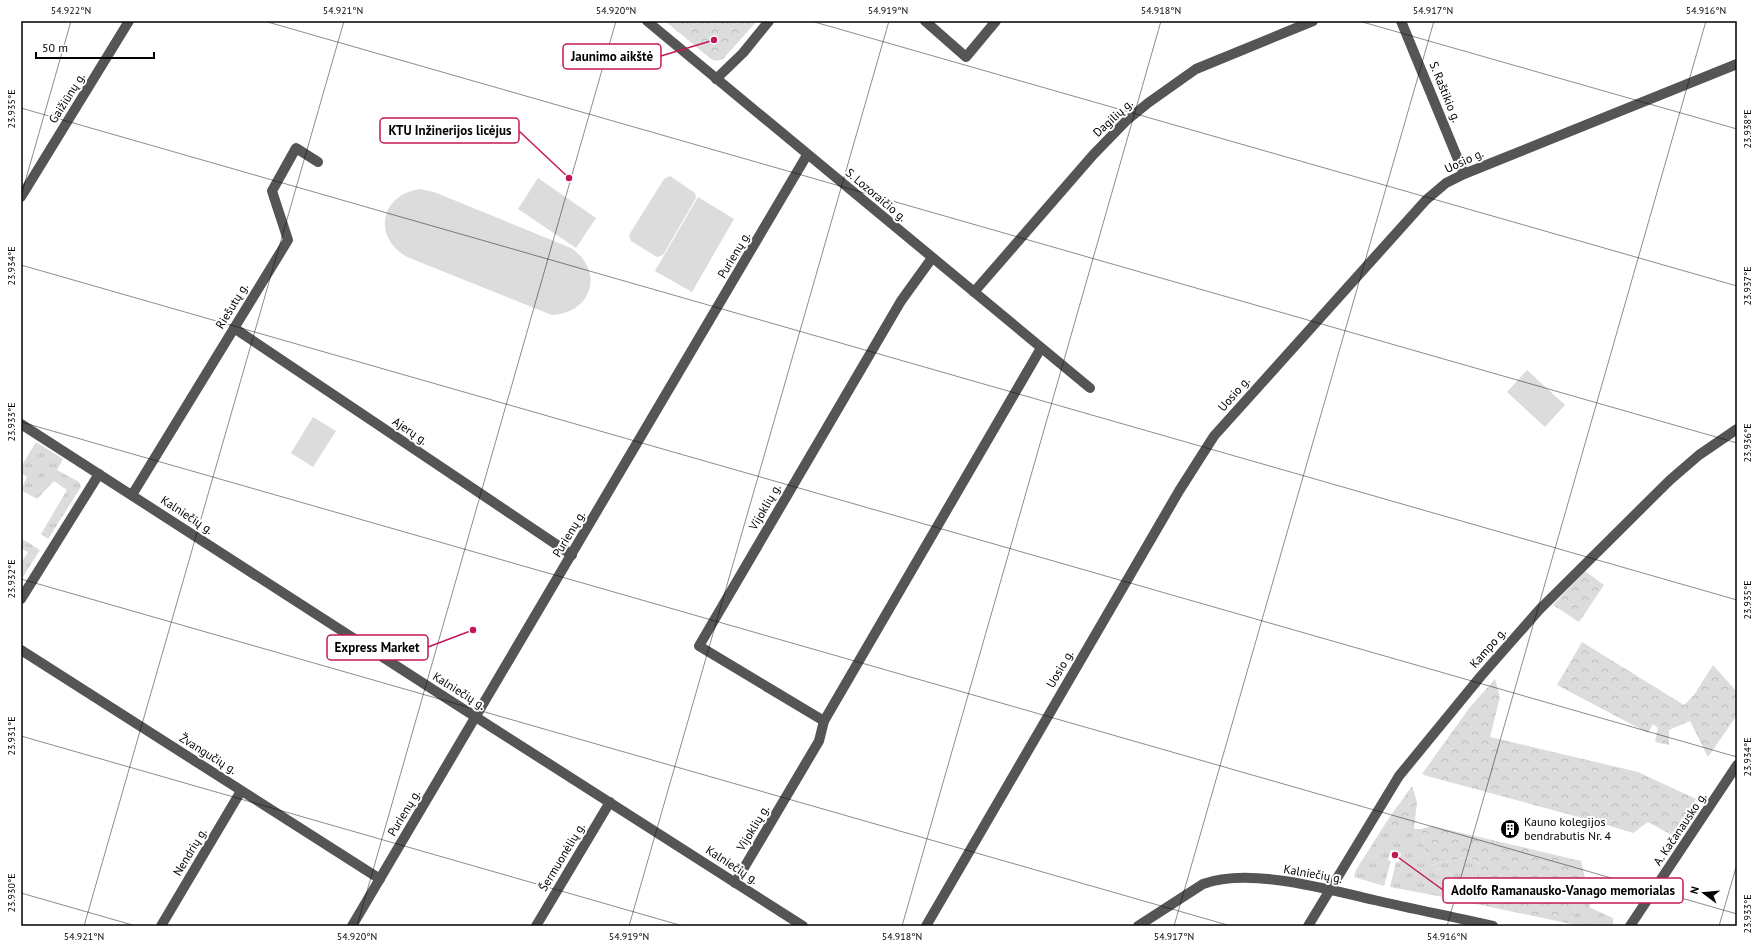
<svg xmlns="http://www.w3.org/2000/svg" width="1758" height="947" font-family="'PT Sans',sans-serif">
	<defs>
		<pattern id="grass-tufts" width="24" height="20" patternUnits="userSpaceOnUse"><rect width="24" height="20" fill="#dcdcdc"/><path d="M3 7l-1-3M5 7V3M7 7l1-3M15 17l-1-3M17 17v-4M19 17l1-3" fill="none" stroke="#bbb"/></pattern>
		<pattern id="forest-crowns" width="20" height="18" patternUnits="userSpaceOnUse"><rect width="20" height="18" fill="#dcdcdc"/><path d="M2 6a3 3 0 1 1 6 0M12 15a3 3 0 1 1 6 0" fill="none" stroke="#bbb"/></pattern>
	</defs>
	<rect width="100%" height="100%" fill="#fff"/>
	<!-- grass -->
	<g fill="url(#grass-tufts)">
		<polygon points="36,442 63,459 57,470 79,482 81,487 48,539 41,534 67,490 54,481 37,499 21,490 27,477 21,473 21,467"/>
		<polygon points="21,538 40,550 21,580 21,563 28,552 21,548"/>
		<polygon points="1387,821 1396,829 1421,829 1424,847 1430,865 1468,857 1480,864 1479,891 1460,887 1445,869 1435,870 1443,897 1390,887 1396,862 1399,862 1401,853 1391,850 1388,860 1391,861 1384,886 1354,877 1356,870"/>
		<polygon points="1583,884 1593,894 1589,907 1613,918 1613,926 1577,926 1571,924 1574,905"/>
	</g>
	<!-- forest -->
	<g fill="url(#forest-crowns)">
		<polygon points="665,21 757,21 723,59 716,61 711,59"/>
		<polygon points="1585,571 1604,585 1579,622 1553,605"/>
		<polygon points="1582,642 1684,705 1694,695 1713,665 1737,692 1737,715 1708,757 1690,721 1669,730 1669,745 1655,742 1658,728 1653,724 1648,733 1557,685"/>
		<polygon points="1495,679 1500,697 1490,737 1638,772 1696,799 1672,835 1648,822 1633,833 1597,822 1427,776 1422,774 1470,707"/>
		<polygon points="1412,786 1417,802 1414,829 1396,829 1387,821"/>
		<polygon points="1432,826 1581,861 1585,878 1574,905 1571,924 1443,897 1435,870 1445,869 1460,887 1478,891 1480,864 1468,857 1430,865 1424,847 1421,829"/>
	</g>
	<!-- pitch -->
	<g fill="#dcdcdc">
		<polygon points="670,176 695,193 696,198 663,255 657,257 631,241 629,235 664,179"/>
		<polygon points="538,178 596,218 576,248 518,209"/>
		<path d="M420,189l14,3 137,56c34,23 21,65 -19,67l-145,-58c-35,-20 -27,-62 13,-68z"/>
		<polygon points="698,197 734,219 692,292 655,271"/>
		<polygon points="1527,370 1565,405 1545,427 1507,392"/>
		<polygon points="313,417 336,431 313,467 291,453"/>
	</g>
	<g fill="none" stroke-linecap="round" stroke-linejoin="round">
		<!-- minor -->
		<g stroke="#555" stroke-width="10">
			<polyline points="647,21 1090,388"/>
			<polyline points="925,21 966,57 996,21"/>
			<polyline points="1401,21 1464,174"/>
			<polyline points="716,79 743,53 769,21"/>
			<polyline points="21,197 129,21"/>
			<polyline points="974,292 1093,155 1126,121 1148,103 1196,69 1313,21"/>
			<polyline points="234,328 572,555"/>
			<polyline points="21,424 457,705 803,926"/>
			<polyline points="132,495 288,240 272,191 296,148 318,162"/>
			<polyline points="21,599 99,474"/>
			<polyline points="21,650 380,879"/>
			<polyline points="824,721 699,646 901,301 932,258"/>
			<polyline points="735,883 819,741 824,721 1041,348"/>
			<polyline points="161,926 241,791"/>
			<polyline points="352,926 807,155"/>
			<polyline points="536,926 610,802"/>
			<polyline points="926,926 1179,491 1214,436 1426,200 1446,183 1464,174 1737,64"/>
			<path d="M1138,926l65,-42c46,-17 124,5 171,16 39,9 79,17 119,26"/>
			<polyline points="1308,926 1399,776 1481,676 1539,610 1670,480 1699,455 1737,429"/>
			<polyline points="1630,926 1737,765"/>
		</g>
	</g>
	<!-- ticks -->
	<path fill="none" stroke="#000" stroke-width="1" stroke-opacity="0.45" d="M264,21l1473,422M811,21l926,265M1359,21l378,108M21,108l1716,492M21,196l50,-175M21,265l1716,492M21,422l1716,492M21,579l1210,347M21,736l662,190M21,893l115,33M84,926l260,-905M357,926l259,-905M629,926l260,-905M902,926l259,-905M1174,926l260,-905M1447,926l259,-905M1719,926l18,-62"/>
	<!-- icons -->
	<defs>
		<g id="building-disc" transform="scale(1)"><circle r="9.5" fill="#000" stroke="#fff"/><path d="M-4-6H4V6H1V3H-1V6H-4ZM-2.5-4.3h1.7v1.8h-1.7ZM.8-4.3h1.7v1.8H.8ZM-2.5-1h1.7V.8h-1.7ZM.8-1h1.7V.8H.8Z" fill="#fff"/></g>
	</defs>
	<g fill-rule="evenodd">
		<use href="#building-disc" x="1510" y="829"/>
	</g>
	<g text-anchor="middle" stroke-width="4" stroke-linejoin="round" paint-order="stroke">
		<!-- street labels -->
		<g font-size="12" fill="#000" stroke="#fff">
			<text transform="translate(1445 92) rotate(68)" y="4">S. Raštikio g.</text>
			<text transform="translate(67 98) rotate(-58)" y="4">Gaižiūnų g.</text>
			<text transform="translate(1113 118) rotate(-43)" y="4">Dagilių g.</text>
			<text transform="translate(1464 161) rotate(-25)" y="4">Uosio g.</text>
			<text transform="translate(876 195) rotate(40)" y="4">S. Lozoraičio g.</text>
			<text transform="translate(734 255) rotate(-59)" y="4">Purienų g.</text>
			<text transform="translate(232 306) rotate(-59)" y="4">Riešutų g.</text>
			<text transform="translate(1234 394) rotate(-49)" y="4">Uosio g.</text>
			<text transform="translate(410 431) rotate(34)" y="4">Ajerų g.</text>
			<text transform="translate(765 507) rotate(-60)" y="4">Vijoklių g.</text>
			<text transform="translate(187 515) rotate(33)" y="4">Kalniečių g.</text>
			<text transform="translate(569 534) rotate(-59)" y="4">Purienų g.</text>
			<text transform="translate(1488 648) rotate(-49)" y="4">Kampo g.</text>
			<text transform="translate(1060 669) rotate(-60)" y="4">Uosio g.</text>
			<text transform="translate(459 691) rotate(32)" y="4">Kalniečių g.</text>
			<text transform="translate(208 754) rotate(32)" y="4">Žvangučių g.</text>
			<text transform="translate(404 813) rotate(-59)" y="4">Purienų g.</text>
			<text transform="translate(753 828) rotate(-59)" y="4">Vijoklių g.</text>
			<text transform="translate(1680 829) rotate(-56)" y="4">A. Kačanausko g.</text>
			<text transform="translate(190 852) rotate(-59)" y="4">Nendrių g.</text>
			<text transform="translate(562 857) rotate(-59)" y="4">Šermuonėlių g.</text>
			<text transform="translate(732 865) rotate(33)" y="4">Kalniečių g.</text>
			<text transform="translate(1313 874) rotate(10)" y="4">Kalniečių g.</text>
		</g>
		<!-- poi labels -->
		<g font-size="12" fill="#000" stroke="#fff" text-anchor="start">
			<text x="1524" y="826">Kauno kolegijos<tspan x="1524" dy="14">bendrabutis Nr. 4</tspan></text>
		</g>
	</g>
	<!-- callouts -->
	<path fill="none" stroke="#c2185b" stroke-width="1.5" d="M714 40L661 56M569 178L519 131M473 630L428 647M1395 855L1443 890"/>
	<g fill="#c2185b" stroke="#fff" stroke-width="1.5">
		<circle cx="714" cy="40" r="4"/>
		<circle cx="569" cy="178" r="4"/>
		<circle cx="473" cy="630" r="4"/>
		<circle cx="1395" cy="855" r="4"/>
	</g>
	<g fill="#fff" stroke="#c2185b" stroke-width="1.5">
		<rect x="563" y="44" width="98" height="25" rx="4"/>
		<rect x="380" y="118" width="139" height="25" rx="4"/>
		<rect x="327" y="635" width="101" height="25" rx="4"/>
		<rect x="1443" y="878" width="240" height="25" rx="4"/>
	</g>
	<g font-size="13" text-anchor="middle" font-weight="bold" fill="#000">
		<text x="612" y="61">Jaunimo aikštė</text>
		<text x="450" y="135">KTU Inžinerijos licėjus</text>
		<text x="377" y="652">Express Market</text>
		<text x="1563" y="895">Adolfo Ramanausko-Vanago memorialas</text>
	</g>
	<!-- border -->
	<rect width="1758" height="947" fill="none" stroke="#ffffff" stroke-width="44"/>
	<!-- north arrow -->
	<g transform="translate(1704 893) rotate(286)" stroke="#ffffff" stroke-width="3" paint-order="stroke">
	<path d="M0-3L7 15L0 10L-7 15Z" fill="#000000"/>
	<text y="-6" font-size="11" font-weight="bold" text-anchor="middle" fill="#000000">N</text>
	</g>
	<!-- scale -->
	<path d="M36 52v6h118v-6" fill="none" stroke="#000000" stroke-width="2"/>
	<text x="42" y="52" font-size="12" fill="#000000" stroke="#ffffff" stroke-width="3" paint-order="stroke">50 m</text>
	<rect x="22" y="22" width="1714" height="903" fill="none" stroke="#000" stroke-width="1.5"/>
	<g font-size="10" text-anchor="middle" fill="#000">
		<text x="71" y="14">54.922°N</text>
		<text x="343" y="14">54.921°N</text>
		<text x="616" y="14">54.920°N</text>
		<text x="888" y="14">54.919°N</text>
		<text x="1161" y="14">54.918°N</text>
		<text x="1433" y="14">54.917°N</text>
		<text x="1706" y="14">54.916°N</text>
		<text transform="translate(11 109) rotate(-90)" y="4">23.935°E</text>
		<text transform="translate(1747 129) rotate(-90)" y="4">23.938°E</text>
		<text transform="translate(11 266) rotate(-90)" y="4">23.934°E</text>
		<text transform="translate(1747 286) rotate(-90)" y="4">23.937°E</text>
		<text transform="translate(11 422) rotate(-90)" y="4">23.933°E</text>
		<text transform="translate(1747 443) rotate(-90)" y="4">23.936°E</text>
		<text transform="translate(11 579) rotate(-90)" y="4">23.932°E</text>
		<text transform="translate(1747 600) rotate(-90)" y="4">23.935°E</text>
		<text transform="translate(11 736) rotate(-90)" y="4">23.931°E</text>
		<text transform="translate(1747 757) rotate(-90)" y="4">23.934°E</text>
		<text transform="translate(11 893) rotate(-90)" y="4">23.930°E</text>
		<text transform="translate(1747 914) rotate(-90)" y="4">23.933°E</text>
		<text x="84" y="940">54.921°N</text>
		<text x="357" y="940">54.920°N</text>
		<text x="629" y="940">54.919°N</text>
		<text x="902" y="940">54.918°N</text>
		<text x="1174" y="940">54.917°N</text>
		<text x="1447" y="940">54.916°N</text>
	</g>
</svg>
